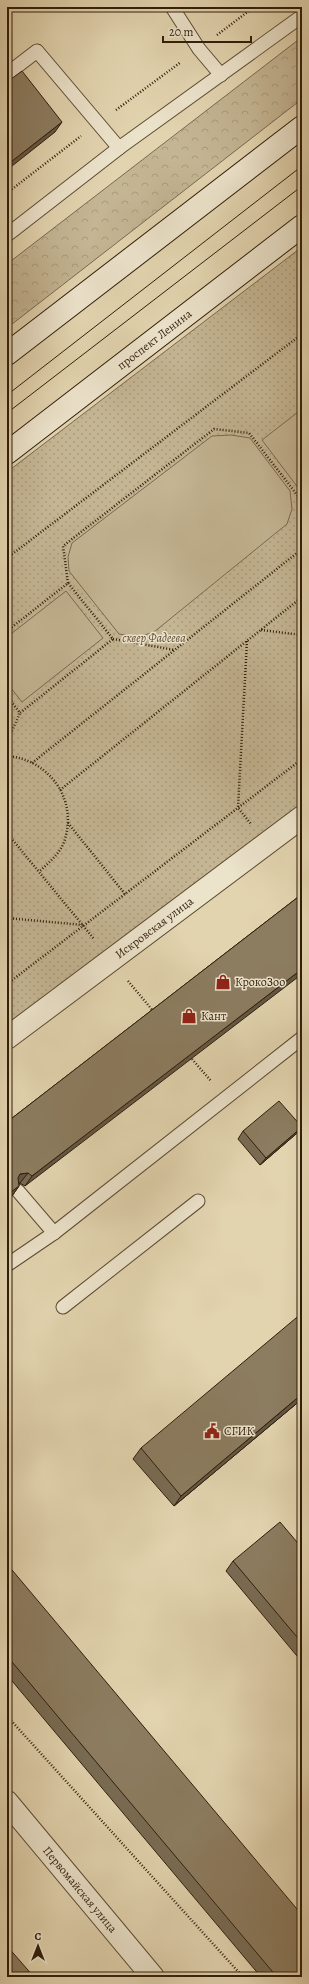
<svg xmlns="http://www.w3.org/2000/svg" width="309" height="1984" font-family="Alegreya,serif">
	<defs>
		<pattern id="forest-crowns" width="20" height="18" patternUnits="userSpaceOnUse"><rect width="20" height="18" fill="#c4b593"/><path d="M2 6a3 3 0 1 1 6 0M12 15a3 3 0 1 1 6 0" fill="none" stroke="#a99b7d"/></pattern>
		<pattern id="park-dots" width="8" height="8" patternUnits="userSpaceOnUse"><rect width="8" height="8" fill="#c4b593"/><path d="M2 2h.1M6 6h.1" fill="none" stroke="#a99b7d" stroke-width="1.8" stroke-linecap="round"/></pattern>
	</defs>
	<rect width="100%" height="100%" fill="#e2d4af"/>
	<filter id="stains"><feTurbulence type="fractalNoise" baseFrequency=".005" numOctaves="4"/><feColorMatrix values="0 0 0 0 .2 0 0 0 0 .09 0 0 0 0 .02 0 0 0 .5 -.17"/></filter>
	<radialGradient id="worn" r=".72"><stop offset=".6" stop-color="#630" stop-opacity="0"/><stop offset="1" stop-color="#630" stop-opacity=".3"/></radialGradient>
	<!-- forest -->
	<polygon fill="url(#forest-crowns)" stroke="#7a694f" points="302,37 302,99 7,328 7,264"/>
	<!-- park -->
	<polygon fill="url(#park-dots)" stroke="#7a694f" points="302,247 302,805 7,1030 7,472"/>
	<!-- pitch -->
	<g fill="#c4b593" stroke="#7a694f">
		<polygon points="302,409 302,493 262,440"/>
		<polygon points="231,435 250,438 290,491 292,509 287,524 154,632 138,637 119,634 69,571 68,557 72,543 212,436"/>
		<polygon points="66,591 103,638 22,702 7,683 7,637"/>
	</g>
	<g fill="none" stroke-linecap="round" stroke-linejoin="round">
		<!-- service casing -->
		<g stroke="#5c4b34" stroke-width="15">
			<g id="service">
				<polyline points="172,7 199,49 221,75"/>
				<polyline points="7,74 37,51 119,148"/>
				<polyline points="7,235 119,148 302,16"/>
				<polyline points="18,1191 54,1233"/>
				<polyline points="7,1265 54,1233 302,1038"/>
				<polyline points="63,1307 198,1201"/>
			</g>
		</g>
		<!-- minor casing -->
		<g stroke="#5c4b34" stroke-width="24">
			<g id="minor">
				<path id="s1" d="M7,1038l295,-221"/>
			</g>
		</g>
		<!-- tertiary casing -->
		<g stroke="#5c4b34" stroke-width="24">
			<g id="tertiary">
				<path id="s2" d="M7,1802l146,175"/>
			</g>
		</g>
		<!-- secondary casing -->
		<g stroke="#2f1d0b" stroke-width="24">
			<g id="secondary">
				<polyline points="7,354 302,127"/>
				<path id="s3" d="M7,453l295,-227"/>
			</g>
		</g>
		<!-- path -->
		<g stroke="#2f1d0b" stroke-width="2.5" stroke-dasharray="1 2" stroke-linecap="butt">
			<polyline points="217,35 254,7"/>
			<polyline points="116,110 181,62"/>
			<polyline points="7,193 81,136"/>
			<polyline points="7,558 302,334"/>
			<polyline points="68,583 63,546 214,429 249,433 298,496 299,552"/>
			<polyline points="261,630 302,635"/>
			<polyline points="7,631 68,583 113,639 20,713 7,696"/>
			<polyline points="113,639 175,650"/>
			<polyline points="247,641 238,808 251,824"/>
			<polyline points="7,742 20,713"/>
			<path d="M7,756c42,3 72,44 57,86 -5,13 -16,21 -25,30"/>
			<polyline points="32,763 302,549"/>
			<polyline points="60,790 302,597"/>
			<polyline points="68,823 125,894"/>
			<polyline points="7,833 94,939"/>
			<polyline points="7,918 83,925"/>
			<polyline points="128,981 154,1012"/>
			<polyline points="7,984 302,759"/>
			<polyline points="192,1059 211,1081"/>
			<polyline points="7,1716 243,1977"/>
		</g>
		<!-- service -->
		<use href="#service" stroke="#ece3cb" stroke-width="13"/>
		<!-- minor -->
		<use href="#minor" stroke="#ece3cb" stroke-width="22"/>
		<!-- tertiary -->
		<use href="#tertiary" stroke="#ece3cb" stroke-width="22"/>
		<!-- secondary -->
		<use href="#secondary" stroke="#ece3cb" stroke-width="22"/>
		<!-- tram -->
		<g stroke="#2f1d0b" stroke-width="1">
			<polyline points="7,395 302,166"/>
			<polyline points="7,413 302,186"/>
		</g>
	</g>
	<!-- wall -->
	<g fill="#786b53" stroke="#2f1d0b">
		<polygon points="45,7 52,7 48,11"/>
		<polygon points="302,894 25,1186 20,1183 19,1184 19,1186 12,1196 7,1122"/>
		<polygon points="243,1131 296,1134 260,1165 238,1139"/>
		<polygon points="302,1399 174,1506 133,1459 141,1448"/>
		<polygon points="302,1548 302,1662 226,1571 233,1561"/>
		<polygon points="7,1564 302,1977 261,1977 7,1675"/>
	</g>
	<!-- shaded-wall -->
	<g fill="#625743" stroke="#2f1d0b">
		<polygon points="62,122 55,132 7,170 7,165"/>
		<polygon points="302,969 302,974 25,1186 32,1176"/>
		<polygon points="302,1127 296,1134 260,1165 266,1158"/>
		<polygon points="28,1173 20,1183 13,1185 20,1174"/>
		<polygon points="19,1186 12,1196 7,1200 7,1195"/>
		<polygon points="302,1394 302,1399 174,1506 181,1496"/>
	</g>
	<!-- building -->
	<g fill="#8c7c60" stroke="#2f1d0b">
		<polygon points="22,71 62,122 7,165 7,82"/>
		<polygon points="302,894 302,969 32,1176 28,1173 20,1174 18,1178 19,1186 7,1195 7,1122"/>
		<polygon points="279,1101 302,1127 266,1158 243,1131"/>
		<polygon points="302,1313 302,1394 181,1496 141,1448"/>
		<polygon points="280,1522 302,1548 302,1643 233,1561"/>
		<polygon points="7,1564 302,1915 302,1977 277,1977 7,1656"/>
		<polygon points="7,1946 34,1977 7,1977"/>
	</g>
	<!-- icons -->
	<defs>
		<g id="shop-bare" transform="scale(1.2)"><path d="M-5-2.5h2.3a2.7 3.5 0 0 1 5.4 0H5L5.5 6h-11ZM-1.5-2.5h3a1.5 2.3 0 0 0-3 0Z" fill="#8f2418" stroke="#ece3cb" stroke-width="2.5" paint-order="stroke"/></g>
		<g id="civic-bare" transform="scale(1.2)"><path d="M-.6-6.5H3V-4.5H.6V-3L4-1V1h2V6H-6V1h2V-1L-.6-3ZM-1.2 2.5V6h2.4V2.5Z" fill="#8f2418" stroke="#ece3cb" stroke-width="2.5" paint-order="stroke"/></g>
	</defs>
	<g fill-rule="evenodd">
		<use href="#shop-bare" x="223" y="982"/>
		<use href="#shop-bare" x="189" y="1016"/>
		<use href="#civic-bare" x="212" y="1431"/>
	</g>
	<g text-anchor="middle" stroke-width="3" stroke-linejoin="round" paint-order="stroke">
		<!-- street labels -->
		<g font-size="12" fill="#2f1d0b" stroke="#ece3cb">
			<text dy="4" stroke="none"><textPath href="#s3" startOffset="186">проспект Ленина</textPath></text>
			<text dy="4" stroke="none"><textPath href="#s1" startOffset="184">Искровская улица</textPath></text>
			<text dy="4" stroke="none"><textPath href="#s2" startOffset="114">Первомайская улица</textPath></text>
		</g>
		<!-- park labels -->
		<g font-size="12" font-style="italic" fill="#5c4b34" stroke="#ece3cb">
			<text x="154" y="642">сквер Фадеева</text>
		</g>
		<!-- poi labels -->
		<g font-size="12" fill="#2f1d0b" stroke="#ece3cb" text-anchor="start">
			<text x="235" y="986">КрокоЗоо</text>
			<text x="201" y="1020">Кант</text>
			<text x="224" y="1435">СГИК</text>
		</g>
	</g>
	<!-- margin -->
	<rect width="309" height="1984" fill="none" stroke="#e2d4af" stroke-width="24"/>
	<rect x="8" y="8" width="293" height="1968" fill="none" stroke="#2f1d0b" stroke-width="2"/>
	<rect x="12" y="12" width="285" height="1960" fill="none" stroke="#2f1d0b"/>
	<!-- north arrow -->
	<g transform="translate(38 1946)" stroke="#ece3cb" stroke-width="3" paint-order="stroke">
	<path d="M0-3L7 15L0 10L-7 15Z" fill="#2f1d0b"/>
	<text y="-6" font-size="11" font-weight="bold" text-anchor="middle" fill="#2f1d0b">С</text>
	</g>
	<!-- scale -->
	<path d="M163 36v6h88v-6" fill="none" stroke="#2f1d0b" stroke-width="2"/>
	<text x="169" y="36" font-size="12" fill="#2f1d0b" stroke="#ece3cb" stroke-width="3" paint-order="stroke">20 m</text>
	<rect width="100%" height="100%" filter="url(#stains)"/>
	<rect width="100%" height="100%" fill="url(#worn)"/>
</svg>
